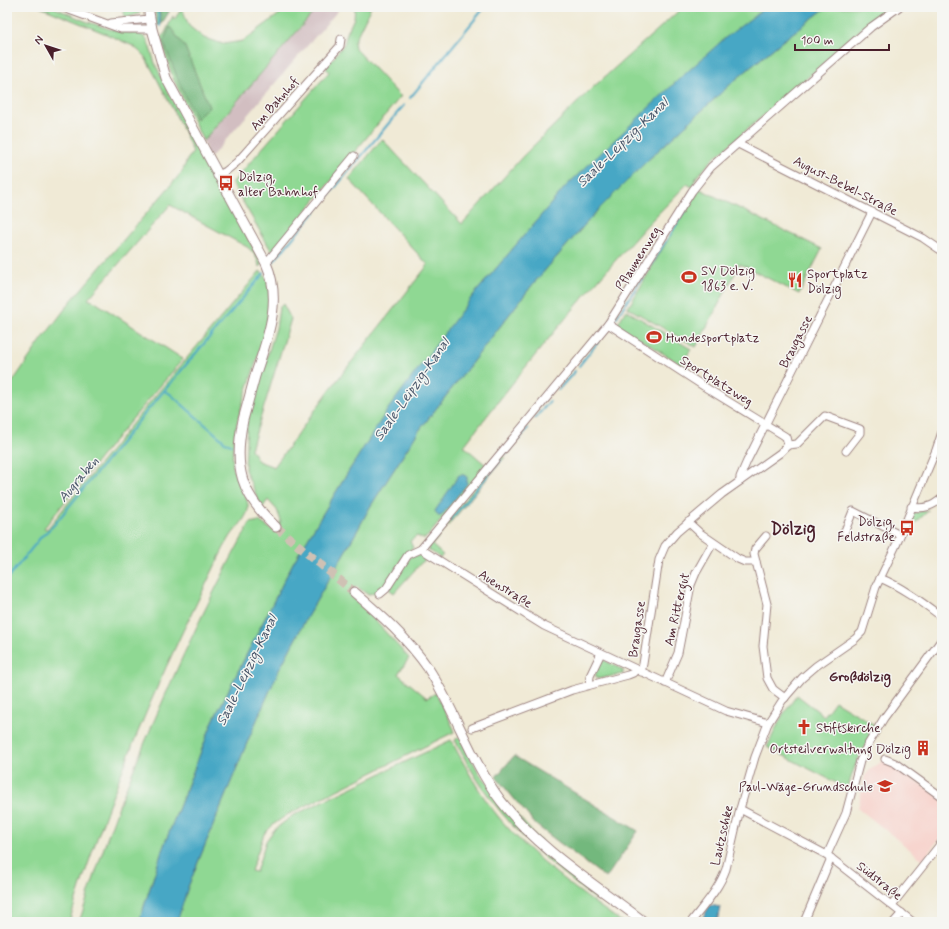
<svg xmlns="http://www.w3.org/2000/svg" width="949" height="929" font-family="Mynerve,sans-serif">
	<rect width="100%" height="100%" fill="#f6f6f2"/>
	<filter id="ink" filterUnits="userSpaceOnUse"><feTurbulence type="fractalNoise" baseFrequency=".025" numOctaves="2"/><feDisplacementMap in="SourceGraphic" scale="8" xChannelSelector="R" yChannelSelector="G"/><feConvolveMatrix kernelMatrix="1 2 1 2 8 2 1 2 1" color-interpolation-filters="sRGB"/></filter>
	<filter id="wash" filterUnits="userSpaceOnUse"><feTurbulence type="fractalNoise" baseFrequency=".012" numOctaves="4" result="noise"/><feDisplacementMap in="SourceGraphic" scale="16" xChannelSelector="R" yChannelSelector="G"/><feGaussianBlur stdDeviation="0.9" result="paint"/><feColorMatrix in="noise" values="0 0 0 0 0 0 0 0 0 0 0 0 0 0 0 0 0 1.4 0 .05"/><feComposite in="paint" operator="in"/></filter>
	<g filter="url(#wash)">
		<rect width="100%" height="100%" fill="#f0ead6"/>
		<!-- built -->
		<polygon fill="#f7d0c9" points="884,760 942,799 942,835 923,860 858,808 865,776 870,770"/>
		<!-- industrial -->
		<polygon fill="#d2bec1" points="318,7 341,7 211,157 209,154 205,159 202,154 206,148 203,141"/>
		<!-- green -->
		<g fill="#8fd893" stroke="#6c7c5f">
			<path d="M40,7h13l32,14 31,10 23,3 7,4 2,4 7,21 14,31 48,88 -1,1 6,10 2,1 38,70 -3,3c0,-7 -6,-16 -12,-20l-77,-42 -82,94 7,3 88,57 -76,90 -63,79 3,1 98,-121 115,-137c27,16 -11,110 -18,134 -6,20 -11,41 -9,62 1,14 20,33 14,46 -4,10 -13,17 -18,26 -7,11 -12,23 -18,35 -9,19 -19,38 -28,57 -45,94 -83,192 -114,291h-62v-532l33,-48 31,-41 111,-129 5,-12 6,-8 -11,-25 -27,-52 -10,-18 -6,-6 -6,-5 -29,-13z"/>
			<polygon points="122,7 142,7 139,13 126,19"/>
			<polygon points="154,7 159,7 161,25 157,25"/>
			<polygon points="289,7 318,7 203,141 173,78 160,38 165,33 173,16 174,20 182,8 189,26 204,38 223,44 243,41"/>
			<polygon points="355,7 371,7 354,42 355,48 400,96 401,96 272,252 232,183 329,72 326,68 344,44 347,33 354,18"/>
			<path d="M683,7h83l-201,181 -94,110 -121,171 -57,94 -80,158 -50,127 -24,74h-60c15,-43 28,-87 45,-129 37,-92 78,-183 126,-270l9,-2 16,11 6,-11 -4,-11 -9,-10 -6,8 -17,-38 2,-49 29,-93 3,-20 4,-4 8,15 -40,130 7,12 16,6 57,-79 97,-123 -79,-86 33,-40 80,85 61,-68 67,-66z"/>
			<path d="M827,7h66l-18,11 -38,31 -17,18 -106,91 -18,20 -4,9 -5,-3c-19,20 -39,39 -57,60 -58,65 -114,133 -166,202l23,20 -60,71 -4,2 -6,-3 -7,5 3,7 -6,4 -24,37 -5,4 -11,1 -11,-8 -6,9 19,19 40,44 -11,16 29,24 9,-5 18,36v3l-167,83 -13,9 -10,10 -13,37 5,1 10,-31 8,-11 18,-14 159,-76c13,24 26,49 42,70 33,43 85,82 129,112h-445l11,-35 15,-37 46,-112 29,-66 29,-55 50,-86 13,-24 48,-75 115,-148 63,-72 52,-52 86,-79 47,-39z"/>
			<polygon points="698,188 822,249 799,294 740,264 696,347 628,308"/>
			<polygon points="626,310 691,349 682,365 617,325"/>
			<polygon points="502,455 505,457 432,545 443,555 440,558 429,550 428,543"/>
			<polygon points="928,510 928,511 914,524 910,520 914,513"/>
			<path d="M411,556c8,-1 16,-2 20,6l-4,-3 -6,4 -27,30 -5,-4z"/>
			<path d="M602,659l21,11v4l-26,5c-4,-5 1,-15 5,-20z"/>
			<path d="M797,695l27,21 11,-15 41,25c-12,22 -23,39 -28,63l-81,-42 15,-31z"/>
			<path d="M460,737l19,36 84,93 29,26 9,10c-13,-7 -24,-18 -36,-27 -48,-40 -82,-78 -110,-135l1,-1z"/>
		</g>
		<!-- forest -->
		<g fill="#73b87d" stroke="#5e6c54">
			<polygon points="159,7 168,7 169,12 161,25"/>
			<polygon points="170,27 185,47 209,107 196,119 182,90 163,41"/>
			<polygon points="514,756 638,831 606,878 536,825 496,777"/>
		</g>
		<!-- water -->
		<g fill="#46a7c5" stroke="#486378">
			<polygon points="766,7 827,7 781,42 734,81 648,160 596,212 533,284 418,432 370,507 357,531 307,617 278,672 249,738 203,850 188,887 177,922 139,922 163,848 213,721 293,563 350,469 388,409 471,298 565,187 677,81 725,38"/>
			<polygon points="459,475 464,475 467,477 467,484 441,516 438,516 435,511"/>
			<polygon points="710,905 720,907 717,922 700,922"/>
		</g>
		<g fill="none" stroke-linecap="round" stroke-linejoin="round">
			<!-- stream -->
			<g stroke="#46a7c5" stroke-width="2">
				<polyline points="157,7 160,26"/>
				<polyline points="410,98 485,7"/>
				<polyline points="272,263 404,105"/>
				<polyline points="616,318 674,229 692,198"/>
				<polyline points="579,366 598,342"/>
				<polyline points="558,390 575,371"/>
				<polyline points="164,391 169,393 225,442 231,445"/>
				<polyline points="535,418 550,401"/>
				<polyline points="517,441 528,428"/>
				<polyline points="506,454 513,446"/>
				<polyline points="450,520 501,460"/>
				<polyline points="7,579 41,537 54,525 146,412 264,273"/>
			</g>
		</g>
	</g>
	<g filter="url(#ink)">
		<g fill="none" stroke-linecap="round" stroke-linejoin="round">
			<!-- tertiary-tunnel -->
			<polyline stroke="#cfc1b4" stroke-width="9" stroke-dasharray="9 4.5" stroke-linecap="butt" points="276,527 354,592"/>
			<!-- minor casing -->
			<g stroke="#9d8480" stroke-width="9">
				<g id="minor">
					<polyline points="61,7 121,29 152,29"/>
					<polyline points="111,23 149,19"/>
					<polyline points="738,144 923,238 942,251"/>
					<polyline points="217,176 226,171 237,162 340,46 341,39"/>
					<polyline points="266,263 354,156"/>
					<polyline points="608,324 708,389 783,435 786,437 788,445"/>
					<polyline points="788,445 797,444 825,416 860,429 860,433 846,451"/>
					<polyline points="740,481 740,477 747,461 872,212"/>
					<path d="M911,507c13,2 21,0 31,-9"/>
					<polyline points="688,522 700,533 738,559 745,562 756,562"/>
					<polyline points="844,533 853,511 900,535"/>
					<polyline points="766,536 755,549 754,554 767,604 763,646 767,678 773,689 785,698"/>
					<polyline points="421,549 544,626 726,711 768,723"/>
					<path d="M880,578c22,9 43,25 62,39"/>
					<polyline points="380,594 386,589 406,558 408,555 421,549 608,324 692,191 711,167 871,27 899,7"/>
					<polyline points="641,672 643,664 659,560 665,546 677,532 722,494 780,453 788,445"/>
					<polyline points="665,683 678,653 691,585 696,573 713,543"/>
					<polyline points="589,685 590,676 601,653"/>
					<polyline points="472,728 572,690 628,675 633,673 636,670"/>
					<polyline points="885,759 895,763 942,797"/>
					<polyline points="740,809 827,855 913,922"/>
					<polyline points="827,855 846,813 860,761 867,746 884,718 942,639"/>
					<polyline points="892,905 942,842"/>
					<path d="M691,922c13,-17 28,-33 35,-53l14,-60 15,-52 13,-34 14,-22 20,-23 14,-12 39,-27 7,-7 14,-45 21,-44 39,-93 6,-18"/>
					<polyline points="804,922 831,858"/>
					<polyline points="894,922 902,913"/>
				</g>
			</g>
			<!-- tertiary casing -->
			<g stroke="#9d8480" stroke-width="11">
				<g id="tertiary">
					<path d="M148,7l4,22 14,49 100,185c17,38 1,76 -11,113 -4,15 -8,29 -12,44 -10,48 -2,74 33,107"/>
					<path d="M354,592c27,23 54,47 74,76 28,43 42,92 73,133 39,50 94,83 143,121"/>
				</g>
			</g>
			<!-- minor -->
			<use href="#minor" stroke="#fff" stroke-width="7"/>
			<!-- tertiary -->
			<use href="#tertiary" stroke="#fff" stroke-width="9"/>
		</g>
	</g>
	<!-- icons -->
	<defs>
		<g id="bus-bare" transform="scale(1.2)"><path d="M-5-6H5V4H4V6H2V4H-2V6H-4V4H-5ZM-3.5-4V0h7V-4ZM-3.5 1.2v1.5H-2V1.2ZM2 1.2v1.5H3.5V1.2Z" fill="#c8321e" stroke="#f6f6f2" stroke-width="2.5" paint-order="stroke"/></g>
		<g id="stadium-bare" transform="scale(1.2)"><path d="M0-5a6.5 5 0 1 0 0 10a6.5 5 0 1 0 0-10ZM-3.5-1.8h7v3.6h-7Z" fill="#c8321e" stroke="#f6f6f2" stroke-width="2.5" paint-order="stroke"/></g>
		<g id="restaurant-bare" transform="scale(1.2)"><path d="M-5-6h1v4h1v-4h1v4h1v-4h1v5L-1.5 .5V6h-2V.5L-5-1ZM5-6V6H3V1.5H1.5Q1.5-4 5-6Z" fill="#c8321e" stroke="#f6f6f2" stroke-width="2.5" paint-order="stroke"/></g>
		<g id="church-bare" transform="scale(1.2)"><path d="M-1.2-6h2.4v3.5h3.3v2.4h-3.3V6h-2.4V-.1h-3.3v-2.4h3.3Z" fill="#c8321e" stroke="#f6f6f2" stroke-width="2.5" paint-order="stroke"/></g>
		<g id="building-bare" transform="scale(1.2)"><path d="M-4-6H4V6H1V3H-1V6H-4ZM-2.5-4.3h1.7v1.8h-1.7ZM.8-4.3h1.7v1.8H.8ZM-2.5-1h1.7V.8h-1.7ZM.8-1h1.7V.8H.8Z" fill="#c8321e" stroke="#f6f6f2" stroke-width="2.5" paint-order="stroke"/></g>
		<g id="school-bare" transform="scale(1.2)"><path d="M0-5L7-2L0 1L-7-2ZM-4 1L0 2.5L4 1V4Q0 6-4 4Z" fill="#c8321e" stroke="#f6f6f2" stroke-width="2.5" paint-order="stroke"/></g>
	</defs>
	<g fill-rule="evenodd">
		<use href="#bus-bare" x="226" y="183"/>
		<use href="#stadium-bare" x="689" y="277"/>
		<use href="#restaurant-bare" x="795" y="280"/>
		<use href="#stadium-bare" x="654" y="337"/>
		<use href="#bus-bare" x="907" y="528"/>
		<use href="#church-bare" x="804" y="727"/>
		<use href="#building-bare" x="923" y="748"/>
		<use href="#school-bare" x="885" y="786"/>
	</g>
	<g text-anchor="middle" stroke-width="3" stroke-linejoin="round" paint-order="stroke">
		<!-- street labels -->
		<g font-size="13" fill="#4a1f2b" stroke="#f6f6f2">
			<text transform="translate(274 103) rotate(-49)" y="5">Am Bahnhof</text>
			<text transform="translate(846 185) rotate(27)" y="5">August-Bebel-Straße</text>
			<text transform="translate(637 258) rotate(-58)" y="5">Pflaumenweg</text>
			<text transform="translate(795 341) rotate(-63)" y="5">Braugasse</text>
			<text transform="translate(717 380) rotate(32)" y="5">Sportplatzweg</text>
			<text transform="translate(506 588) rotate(32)" y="5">Auenstraße</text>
			<text transform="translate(676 609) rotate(-77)" y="5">Am Rittergut</text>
			<text transform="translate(636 629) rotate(-82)" y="5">Braugasse</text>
			<text transform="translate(721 835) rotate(-77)" y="5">Lautzschke</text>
			<text transform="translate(880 880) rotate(38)" y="5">Südstraße</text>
		</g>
		<!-- poi labels -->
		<g font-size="13" fill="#4a1f2b" stroke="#f6f6f2" text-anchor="start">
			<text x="238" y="181">Dölzig,<tspan x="238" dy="15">alter Bahnhof</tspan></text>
			<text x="701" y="275">SV Dölzig<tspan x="701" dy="15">1863 e. V.</tspan></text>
			<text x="807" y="278">Sportplatz<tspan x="807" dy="15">Dölzig</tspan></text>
			<text x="666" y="342">Hundesportplatz</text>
			<text x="895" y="526" text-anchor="end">Dölzig,<tspan x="895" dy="15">Feldstraße</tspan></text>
			<text x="816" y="732">Stiftskirche</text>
			<text x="911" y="753" text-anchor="end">Ortsteilverwaltung Dölzig</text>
			<text x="873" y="791" text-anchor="end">Paul-Wäge-Grundschule</text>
		</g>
		<!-- water labels -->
		<g font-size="14" font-style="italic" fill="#485569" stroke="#f6f6f2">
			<text transform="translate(622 142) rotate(-44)" y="5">Saale-Leipzig-Kanal</text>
			<text transform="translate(411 389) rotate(-55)" y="5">Saale-Leipzig-Kanal</text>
			<text transform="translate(78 479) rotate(-50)" y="5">Augraben</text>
			<text transform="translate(246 670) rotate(-64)" y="5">Saale-Leipzig-Kanal</text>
		</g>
		<!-- neighbourhood labels -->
		<g font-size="14" font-weight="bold" fill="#4a1f2b" stroke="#f6f6f2">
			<text x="860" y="681">Großdölzig</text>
		</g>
		<!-- district labels -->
		<g font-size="17" font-weight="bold" fill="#4a1f2b" stroke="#f6f6f2">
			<text x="793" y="534">Dölzig</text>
		</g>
	</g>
	<!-- margin -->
	<rect width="949" height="929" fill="none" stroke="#f6f6f2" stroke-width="24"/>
	<!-- north arrow -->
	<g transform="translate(46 46) rotate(309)" stroke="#f6f6f2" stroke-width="3" paint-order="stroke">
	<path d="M0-3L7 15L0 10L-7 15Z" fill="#4a1f2b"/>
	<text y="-6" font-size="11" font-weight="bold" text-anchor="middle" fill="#4a1f2b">N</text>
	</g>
	<!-- scale -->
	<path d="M795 44v6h94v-6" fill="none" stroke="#4a1f2b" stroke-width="2"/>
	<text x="801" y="44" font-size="12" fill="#4a1f2b" stroke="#f6f6f2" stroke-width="3" paint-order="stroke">100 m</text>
</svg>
